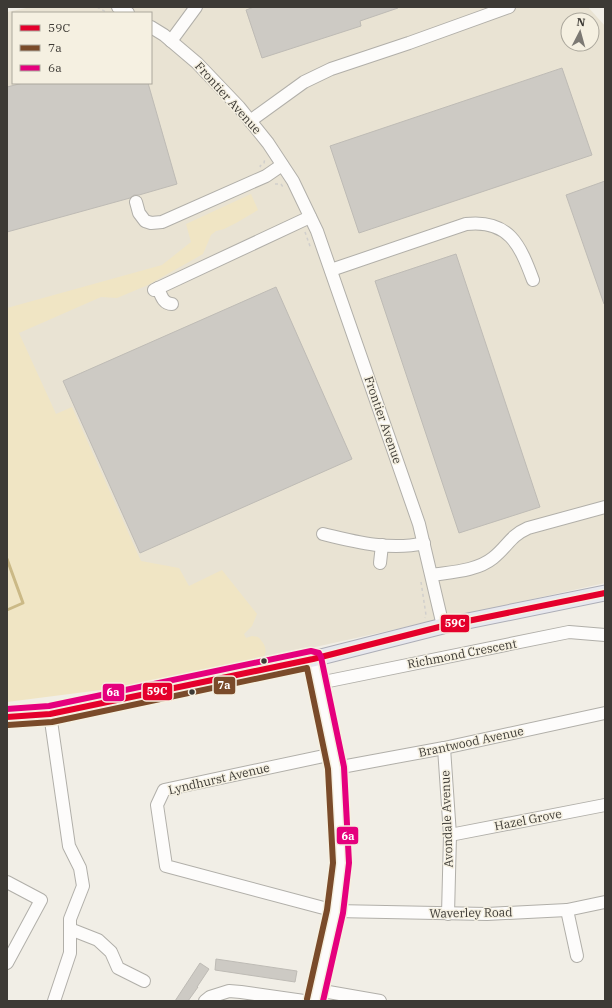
<svg xmlns="http://www.w3.org/2000/svg" width="612" height="1008" font-family="'IBM Plex Serif',serif">
	<rect width="100%" height="100%" fill="#f1eee6"/>
	<!-- built -->
	<path fill="#e9e3d3" fill-rule="evenodd" d="M31,7h557l17,19v502h-1l1,7v48l-457,101 -141,-271v-401zM13,13h138v70h-138zM568,20h24v24h-24z"/>
	<!-- green -->
	<path fill="#f0e5c4" d="M251,194l7,16 -22,13 -12,6 -8,2 -5,4 -8,19 -55,31 -31,13 -16,-1 -82,36 37,81 16,-7 69,154 38,7 10,18 33,-16 35,44 -5,12 -8,8 2,4 6,-2 6,1c6,6 10,12 6,20l-116,27 -141,18v-394l155,-43 29,-23 -5,-18z"/>
	<g fill="none" stroke-linecap="round" stroke-linejoin="round">
		<!-- stream -->
		<polyline stroke="#cbb986" stroke-width="3" points="7,559 23,603 7,610"/>
	</g>
	<!-- building -->
	<g fill="#cdcac4" stroke="#bebbb5">
		<polygon points="254,7 398,7 398,8 360,21 361,26 262,58 246,10"/>
		<polygon points="562,68 592,155 359,233 330,146"/>
		<polygon points="23,83 148,83 177,184 139,195 134,195 130,198 7,232 7,87"/>
		<polygon points="605,181 605,304 604,304 566,195"/>
		<polygon points="456,254 540,507 459,533 375,281"/>
		<polygon points="276,287 352,459 140,553 63,381"/>
		<polygon points="216,959 297,971 295,982 215,970"/>
		<polygon points="200,963 209,969 197,987 198,987 188,1001 175,1001"/>
	</g>
	<g fill="none" stroke-linecap="round" stroke-linejoin="round">
		<!-- minor casing -->
		<g stroke="#b1afa9" stroke-width="14">
			<g id="minor">
				<polyline points="118,7 128,13"/>
				<polyline points="151,27 164,35 197,63 239,107 268,143 293,181 317,231 419,524 443,626"/>
				<polyline points="171,41 196,7"/>
				<polyline points="250,121 304,82 331,69 409,43 509,7"/>
				<polyline points="136,202 139,213 145,221 151,223 162,222 266,176 282,165"/>
				<path d="M331,270l135,-46c43,-5 54,21 67,56"/>
				<path d="M158,288c3,7 5,16 14,16"/>
				<polyline points="154,290 310,217"/>
				<path d="M323,534c33,8 68,17 101,9"/>
				<polyline points="380,563 382,545"/>
				<path d="M432,575c19,-3 45,-4 61,-17 15,-12 17,-22 35,-30l77,-21"/>
				<polyline points="313,659 336,768 341,863 335,911 315,1001"/>
				<polyline points="319,683 569,632 605,635"/>
				<polyline points="50,714 69,846 80,868 83,886 70,919 70,953 54,1001"/>
				<polyline points="444,748 450,835 448,914"/>
				<polyline points="333,754 164,790 157,805 166,866 335,911 487,914 567,910 605,902"/>
				<polyline points="336,768 444,748 605,713"/>
				<polyline points="450,835 605,805"/>
				<polyline points="7,882 41,900 7,963"/>
				<polyline points="567,910 577,956"/>
				<polyline points="70,929 98,940 111,952 118,968 144,981"/>
				<polyline points="317,990 380,1001"/>
				<polyline points="205,1001 210,997 229,991 241,992 304,1001"/>
			</g>
		</g>
		<!-- major casing -->
		<g stroke="#adaeb7" stroke-width="17">
			<polyline id="major" points="7,717 50,714 313,659 443,626 605,593"/>
		</g>
		<!-- path -->
		<g stroke="#d1cfcc" stroke-width="1.5" stroke-dasharray="3 3" stroke-linecap="butt">
			<polyline points="97,7 108,13"/>
			<polyline points="261,167 260,166 264,163 265,158"/>
			<polyline points="275,184 281,184 283,187"/>
			<polyline points="305,232 311,249"/>
			<polyline points="421,582 426,615 425,618"/>
		</g>
		<!-- minor -->
		<use href="#minor" stroke="#fdfcfb" stroke-width="12"/>
		<!-- major -->
		<use href="#major" stroke="#e7e8ee" stroke-width="15"/>
		<!-- bus-1 casing -->
		<g stroke="#f5f0e1" stroke-width="9">
			<polyline id="bus-1" points="7,717 50,714 313,659 443,626 605,593"/>
		</g>
		<!-- bus-2 casing -->
		<g stroke="#f5f0e1" stroke-width="9">
			<polyline id="bus-2" points="8,725 52,722 307,668 328,769 333,863 327,910 307,999"/>
		</g>
		<!-- bus-3 casing -->
		<g stroke="#f5f0e1" stroke-width="9">
			<polyline id="bus-3" points="7,709 49,706 311,651 319,653 321,657 344,767 349,863 343,913 323,1001"/>
		</g>
		<!-- bus-1 -->
		<use href="#bus-1" stroke="#e4002b" stroke-width="6"/>
		<!-- bus-2 -->
		<use href="#bus-2" stroke="#7a4b2a" stroke-width="6"/>
		<!-- bus-3 -->
		<use href="#bus-3" stroke="#e5007d" stroke-width="6"/>
	</g>
	<!-- markers -->
	<g fill="#3d3a35" stroke="#f5f0e1" stroke-width="1.5">
		<circle cx="264" cy="661" r="3.5"/>
		<circle cx="192" cy="692" r="3.5"/>
	</g>
	<g text-anchor="middle" stroke-width="3" stroke-linejoin="round" paint-order="stroke">
		<!-- street labels -->
		<g font-size="12" fill="#3d3a35" stroke="#f5f0e1">
			<text transform="translate(228 98) rotate(48)" y="4">Frontier Avenue</text>
			<text transform="translate(383 420) rotate(71)" y="4">Frontier Avenue</text>
			<text transform="translate(462 654) rotate(-11)" y="4">Richmond Crescent</text>
			<text transform="translate(471 742) rotate(-12)" y="4">Brantwood Avenue</text>
			<text transform="translate(219 779) rotate(-13)" y="4">Lyndhurst Avenue</text>
			<text transform="translate(447 819) rotate(-92)" y="4">Avondale Avenue</text>
			<text transform="translate(528 820) rotate(-11)" y="4">Hazel Grove</text>
			<text transform="translate(471 913) rotate(-1)" y="4">Waverley Road</text>
		</g>
	</g>
	<g stroke="#f5f0e1" stroke-width="1.5">
		<rect x="440" y="614" width="30" height="19" rx="4" fill="#e4002b"/>
		<rect x="213" y="676" width="23" height="19" rx="4" fill="#7a4b2a"/>
		<rect x="142" y="682" width="31" height="19" rx="4" fill="#e4002b"/>
		<rect x="102" y="683" width="23" height="19" rx="4" fill="#e5007d"/>
		<rect x="336" y="826" width="23" height="19" rx="4" fill="#e5007d"/>
	</g>
	<g font-size="11" text-anchor="middle" font-weight="bold" fill="#fff">
		<text x="455" y="627">59C</text>
		<text x="224" y="689">7a</text>
		<text x="157" y="695">59C</text>
		<text x="113" y="696">6a</text>
		<text x="348" y="840">6a</text>
	</g>
	<!-- border -->
	<rect width="612" height="1008" fill="none" stroke="#3d3a35" stroke-width="16"/>
	<!-- legend -->
	<rect x="12" y="12" width="140" height="72" fill="#f5f0e1" stroke="#aba79c"/>
	<rect x="20" y="25" width="20" height="6" fill="#e4002b" stroke="#aba79c"/>
	<text x="48" y="32" font-size="12" fill="#3d3a35">59C</text>
	<rect x="20" y="45" width="20" height="6" fill="#7a4b2a" stroke="#aba79c"/>
	<text x="48" y="52" font-size="12" fill="#3d3a35">7a</text>
	<rect x="20" y="65" width="20" height="6" fill="#e5007d" stroke="#aba79c"/>
	<text x="48" y="72" font-size="12" fill="#3d3a35">6a</text>
	<!-- north arrow -->
	<g transform="translate(580 32) rotate(6)"><circle r="19" fill="#f5f0e1" stroke="#aba79c"/>
	<path d="M0-3L7 15L0 10L-7 15Z" fill="#7c7973"/>
	<text y="-6" font-size="11" font-weight="bold" text-anchor="middle" fill="#3d3a35">N</text>
	</g>
</svg>
